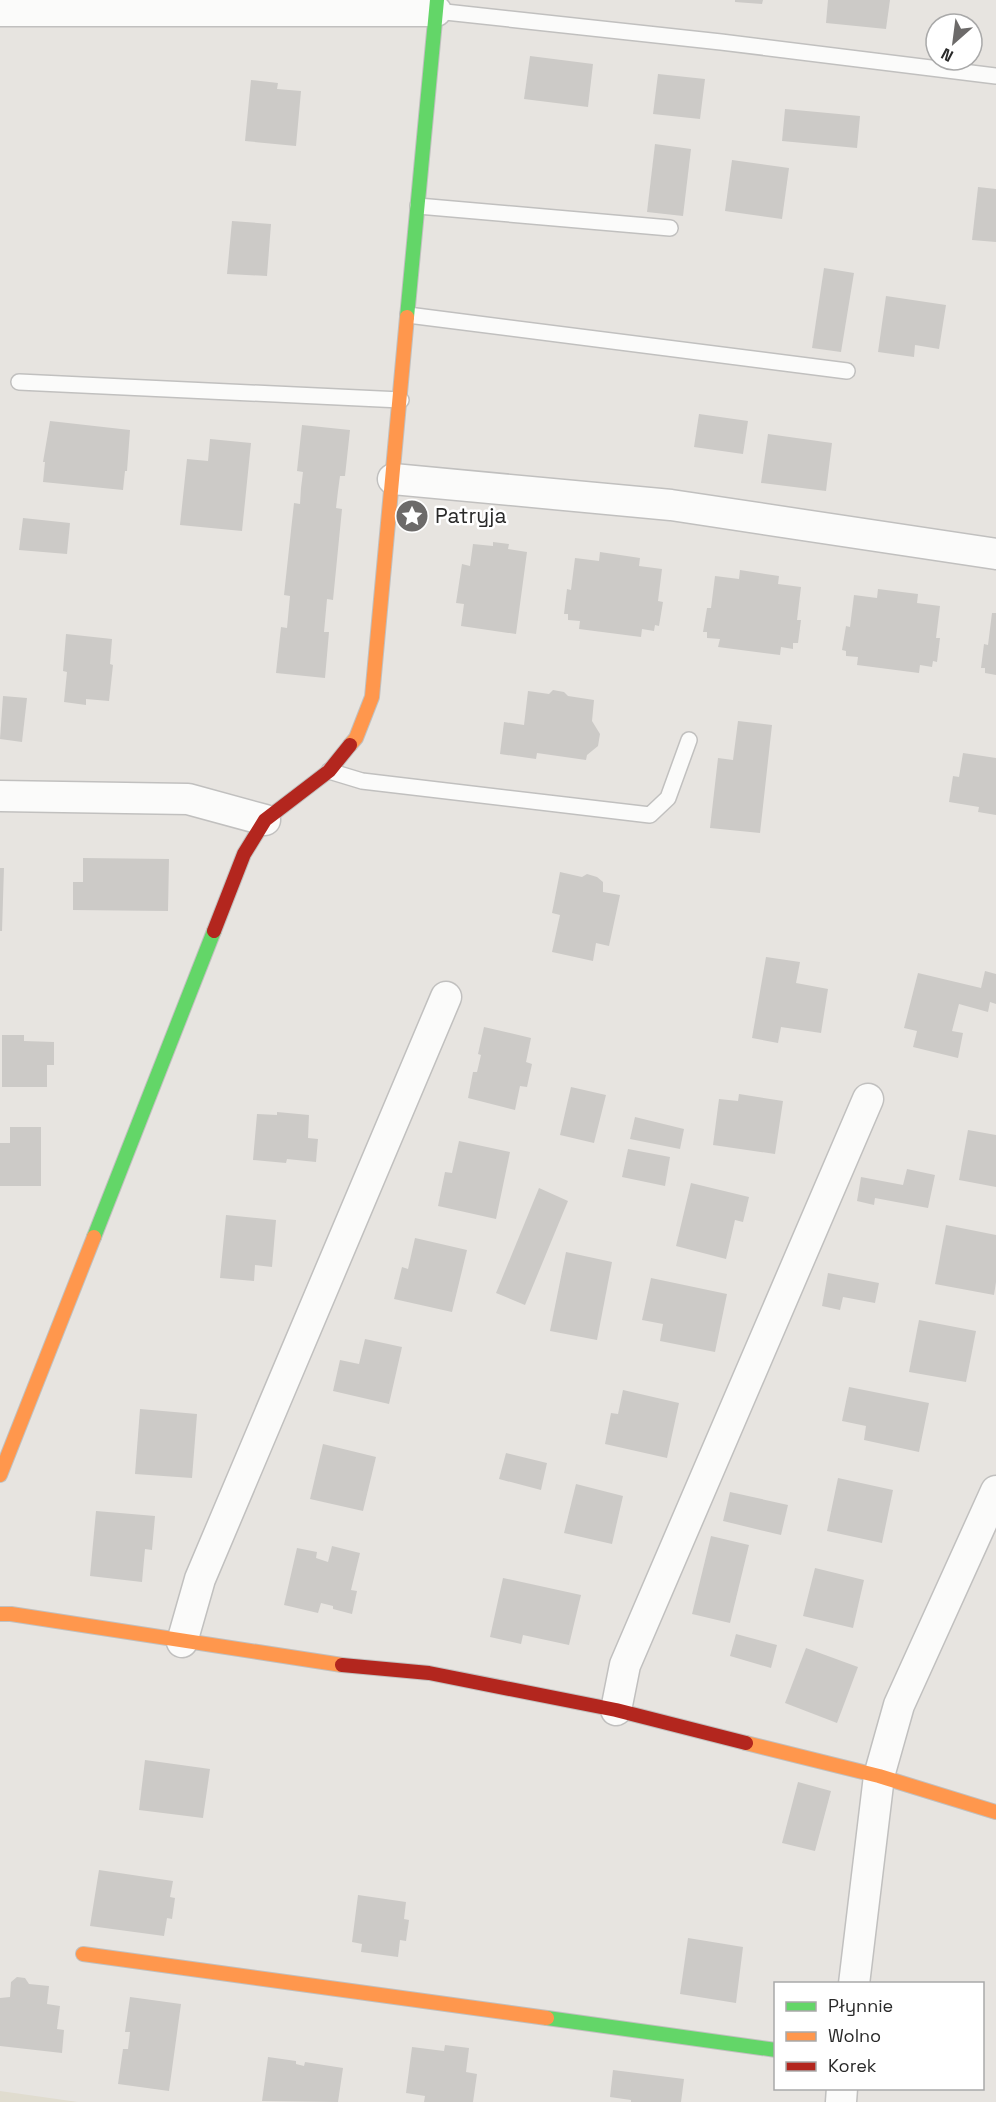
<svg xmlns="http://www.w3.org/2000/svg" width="996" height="2102" font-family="'Space Grotesk',sans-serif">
	<rect width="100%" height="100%" fill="#e7e4e0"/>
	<!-- education -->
	<polygon fill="#e0dccf" points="0,2091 78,2102 0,2102"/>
	<!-- building -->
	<g fill="#cccac7">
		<polygon points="735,0 763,0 762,4 735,2"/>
		<polygon points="828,0 890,0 886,29 826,23"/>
		<polygon points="530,56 593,64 588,107 524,99"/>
		<polygon points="658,74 705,79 700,119 653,114"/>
		<polygon points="251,80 278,83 277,89 301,91 296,146 245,141"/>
		<polygon points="785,109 860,116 857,148 782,141"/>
		<polygon points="655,144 691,149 683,216 647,212"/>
		<polygon points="732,160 789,168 782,219 725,211"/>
		<polygon points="978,187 996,189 996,242 972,240"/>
		<polygon points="232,221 271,224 267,276 227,274"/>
		<polygon points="824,268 854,273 841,352 812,348"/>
		<polygon points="886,296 946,305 939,349 915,345 914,357 878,352"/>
		<polygon points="699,414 748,421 743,454 694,447"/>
		<polygon points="50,421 130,430 127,471 125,471 123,490 43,482 45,462 43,462"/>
		<polygon points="302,425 350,430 345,476 340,476 338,491 336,508 342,509 333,600 327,599 324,632 329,632 325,678 276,673 281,627 287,628 290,596 284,595 294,503 300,504 301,488 303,472 297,471"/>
		<polygon points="768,434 832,443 826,491 761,483"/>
		<polygon points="210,439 251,443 242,531 180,525 187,459 208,461"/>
		<polygon points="23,518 70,523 67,554 19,550"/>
		<polygon points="493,542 509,544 508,549 527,552 516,634 461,626 464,604 456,603 462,564 470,566 473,544 493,546"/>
		<polygon points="600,552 640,558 639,566 662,569 658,601 663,602 659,626 655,625 654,631 642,629 641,637 579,629 580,621 568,620 568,614 564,614 567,589 571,590 575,558 599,561"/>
		<polygon points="740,570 779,576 778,584 801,587 797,620 801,620 798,643 793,643 793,649 781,647 780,655 718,647 720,639 707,638 707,632 703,632 707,608 711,608 715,576 739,579"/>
		<polygon points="878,589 918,594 917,603 940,606 936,638 940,638 937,662 933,661 932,667 920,665 919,673 857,665 858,657 846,656 846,651 842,650 846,626 850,627 854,595 877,598"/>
		<polygon points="992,613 996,613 996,675 985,673 985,668 981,668 984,644 988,645"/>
		<polygon points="66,634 112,639 110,664 113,665 109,701 86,699 86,705 64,702 67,672 63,671"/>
		<polygon points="553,690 564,692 568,696 594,700 592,721 600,734 598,746 587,755 586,760 537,753 536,759 500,754 504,722 524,725 528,691 549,694"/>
		<polygon points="3,696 27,698 22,742 0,739"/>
		<polygon points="738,721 772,725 760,833 710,828 718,758 733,760"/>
		<polygon points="963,753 996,758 996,815 978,812 979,807 949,802 953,776 959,777"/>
		<polygon points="83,858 169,859 168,911 73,910 73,882 83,882"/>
		<polygon points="0,868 4,868 2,931 0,931"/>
		<polygon points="560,872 582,877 587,874 597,877 603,882 603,892 620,895 609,946 596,943 593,961 552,952 560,915 552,913"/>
		<polygon points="766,957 800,962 796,983 828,989 821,1033 781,1027 778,1043 752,1038"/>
		<polygon points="985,971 996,974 996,1004 990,1002 988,1012 959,1004 952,1031 963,1033 958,1058 913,1047 917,1031 904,1028 918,973 981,988"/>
		<polygon points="484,1027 531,1038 526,1062 532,1064 527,1087 520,1086 515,1110 468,1098 473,1072 477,1072 481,1055 478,1054"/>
		<polygon points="2,1035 24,1035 24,1041 54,1042 54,1065 47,1065 47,1087 2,1087"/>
		<polygon points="571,1087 606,1095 594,1143 560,1135"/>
		<polygon points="739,1094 783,1101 775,1154 713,1145 719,1099 738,1101"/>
		<polygon points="277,1112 309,1115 308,1138 318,1139 316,1162 287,1159 286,1163 253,1160 257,1114 277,1115"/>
		<polygon points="635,1117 684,1129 680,1149 630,1139"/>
		<polygon points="10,1127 41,1127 41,1186 0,1186 0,1143 10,1143"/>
		<polygon points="968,1130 996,1135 996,1187 959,1180"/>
		<polygon points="459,1141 510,1152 496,1219 438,1206 445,1172 452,1173"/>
		<polygon points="628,1149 670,1157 665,1186 622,1177"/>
		<polygon points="907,1169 935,1175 928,1208 875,1198 874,1205 857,1201 861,1177 903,1185"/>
		<polygon points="691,1183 749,1197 743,1222 735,1220 726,1259 676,1246"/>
		<polygon points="539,1188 568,1201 525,1305 496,1293"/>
		<polygon points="226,1215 276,1220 272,1267 255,1265 254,1281 220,1278"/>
		<polygon points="946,1225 996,1235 996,1282 994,1295 935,1284"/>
		<polygon points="415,1238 467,1250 452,1312 394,1299 402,1267 408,1269"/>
		<polygon points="566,1252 612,1262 597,1340 550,1331"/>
		<polygon points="828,1273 879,1283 875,1303 843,1297 840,1310 822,1306"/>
		<polygon points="651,1278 727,1294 715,1352 660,1341 663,1324 642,1320"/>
		<polygon points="919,1320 976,1331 966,1382 909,1372"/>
		<polygon points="365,1339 402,1347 389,1404 333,1391 340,1360 359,1364"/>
		<polygon points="849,1387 929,1403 919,1452 864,1440 866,1426 842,1421"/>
		<polygon points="623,1390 679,1403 667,1458 605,1444 611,1413 618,1414"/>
		<polygon points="140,1409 197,1414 192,1478 135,1474"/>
		<polygon points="323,1444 376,1457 363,1511 310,1499"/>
		<polygon points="506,1453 547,1463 541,1490 499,1479"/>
		<polygon points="838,1478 893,1490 882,1543 827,1531"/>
		<polygon points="576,1484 623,1496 612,1544 564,1533"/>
		<polygon points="730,1492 788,1505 781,1535 723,1521"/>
		<polygon points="96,1511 155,1516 152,1550 145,1549 142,1582 90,1576"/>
		<polygon points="711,1536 749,1545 730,1623 692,1614"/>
		<polygon points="332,1546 360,1553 351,1590 357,1591 352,1614 333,1609 333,1606 321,1603 318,1613 284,1605 297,1548 317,1552 316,1558 328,1562"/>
		<polygon points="815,1568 864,1580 853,1628 803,1616"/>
		<polygon points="503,1578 581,1595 569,1645 523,1635 521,1644 490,1637"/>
		<polygon points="736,1634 777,1645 771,1668 730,1656"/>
		<polygon points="806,1648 858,1667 837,1723 785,1703"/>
		<polygon points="145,1760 210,1769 203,1818 139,1810"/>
		<polygon points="798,1782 831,1791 815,1851 782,1843"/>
		<polygon points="99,1870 173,1881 170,1897 175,1898 172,1919 167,1918 164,1936 90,1926"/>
		<polygon points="358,1895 406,1902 404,1919 409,1920 406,1941 400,1940 398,1957 361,1952 362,1944 352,1942"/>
		<polygon points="688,1938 743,1947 736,2003 680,1994"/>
		<polygon points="17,1977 25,1978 29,1984 49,1986 47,2004 60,2006 57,2029 64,2030 62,2053 0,2046 0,1998 10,1997 11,1982"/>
		<polygon points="130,1997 181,2004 169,2091 118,2084 123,2049 128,2049 130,2032 125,2032"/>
		<polygon points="445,2045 469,2048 466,2072 477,2074 473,2102 424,2102 425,2096 406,2093 412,2047 444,2051"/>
		<polygon points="268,2057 296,2061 296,2064 304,2066 305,2062 343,2068 338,2102 262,2101"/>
		<polygon points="613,2070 684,2079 681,2102 631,2102 631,2100 610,2097"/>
	</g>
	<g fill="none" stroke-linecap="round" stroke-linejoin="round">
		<!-- lane casing -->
		<g stroke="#c1c0bf" stroke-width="18">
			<g id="lane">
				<polyline points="436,11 721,42 996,76"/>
				<polyline points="418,206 670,228"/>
				<polyline points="408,315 847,371"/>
				<polyline points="19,382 401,400"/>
				<polyline points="329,771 362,781 650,815 668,798 689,740"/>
			</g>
		</g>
		<!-- street casing -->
		<g stroke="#c1c0bf" stroke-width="33">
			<g id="street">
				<polyline points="0,11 436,11"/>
				<polyline points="393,479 671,505 996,554"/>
				<polyline points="0,796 188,799 265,820"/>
				<polyline points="182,1642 200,1579 446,997"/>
				<polyline points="616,1710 625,1665 868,1099"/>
				<polyline points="854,1984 879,1776 899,1705 996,1491"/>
				<polyline points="841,2102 842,2088"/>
			</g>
		</g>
		<!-- fast casing -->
		<g stroke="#c1c0bf" stroke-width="16">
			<g id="fast">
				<polyline points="407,317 437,0"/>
				<polyline points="94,1237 214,931"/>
				<polyline points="547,2018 776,2050"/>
			</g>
		</g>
		<!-- slow casing -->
		<g stroke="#c1c0bf" stroke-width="16">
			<g id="slow">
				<polyline points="350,745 356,738 372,697 407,317"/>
				<polyline points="0,1475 94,1237"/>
				<polyline points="0,1614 11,1614 342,1665"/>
				<polyline points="746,1743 879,1776 996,1812"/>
				<polyline points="83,1954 547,2018"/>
			</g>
		</g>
		<!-- jam casing -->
		<g stroke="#c1c0bf" stroke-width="16">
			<g id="jam">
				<polyline points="214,931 244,854 265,820 329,771 350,745"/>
				<polyline points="342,1665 429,1673 616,1710 746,1743"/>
			</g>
		</g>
		<!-- lane -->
		<use href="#lane" stroke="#fbfbfa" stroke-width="15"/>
		<!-- street -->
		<use href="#street" stroke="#fbfbfa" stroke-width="30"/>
		<!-- fast -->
		<use href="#fast" stroke="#63d668" stroke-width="14"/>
		<!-- slow -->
		<use href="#slow" stroke="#ff974d" stroke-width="14"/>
		<!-- jam -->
		<use href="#jam" stroke="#b3261e" stroke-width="14"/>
	</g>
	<!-- icons -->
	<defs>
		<g id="sight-disc" transform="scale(1.725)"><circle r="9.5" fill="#6c6a69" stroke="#fff"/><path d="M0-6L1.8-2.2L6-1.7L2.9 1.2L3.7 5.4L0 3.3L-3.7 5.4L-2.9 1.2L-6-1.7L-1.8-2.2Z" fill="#fff"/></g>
	</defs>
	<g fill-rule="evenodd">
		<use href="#sight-disc" x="412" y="516"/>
	</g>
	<g text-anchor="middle" stroke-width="5" stroke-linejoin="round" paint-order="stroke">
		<!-- poi labels -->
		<g font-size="21" fill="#292929" stroke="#fff" text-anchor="start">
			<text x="435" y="523">Patryja</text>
		</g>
	</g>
	<!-- legend -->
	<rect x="774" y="1982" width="210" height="108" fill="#ffffff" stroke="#a9a9a9" stroke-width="1.5"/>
	<rect x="786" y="2002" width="30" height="9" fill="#63d668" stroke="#a9a9a9" stroke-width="1.5"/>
	<text x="828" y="2012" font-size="18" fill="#292929">Płynnie</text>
	<rect x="786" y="2032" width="30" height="9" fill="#ff974d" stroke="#a9a9a9" stroke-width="1.5"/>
	<text x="828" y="2042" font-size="18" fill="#292929">Wolno</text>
	<rect x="786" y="2062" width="30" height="9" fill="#b3261e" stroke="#a9a9a9" stroke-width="1.5"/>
	<text x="828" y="2072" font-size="18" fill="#292929">Korek</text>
	<!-- north arrow -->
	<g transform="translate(954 42) rotate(208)"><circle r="28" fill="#ffffff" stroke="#a9a9a9" stroke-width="1.5"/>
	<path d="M0-4.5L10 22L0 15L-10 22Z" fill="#6c6a69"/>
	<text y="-9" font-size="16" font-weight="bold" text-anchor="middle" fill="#292929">N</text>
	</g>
</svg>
